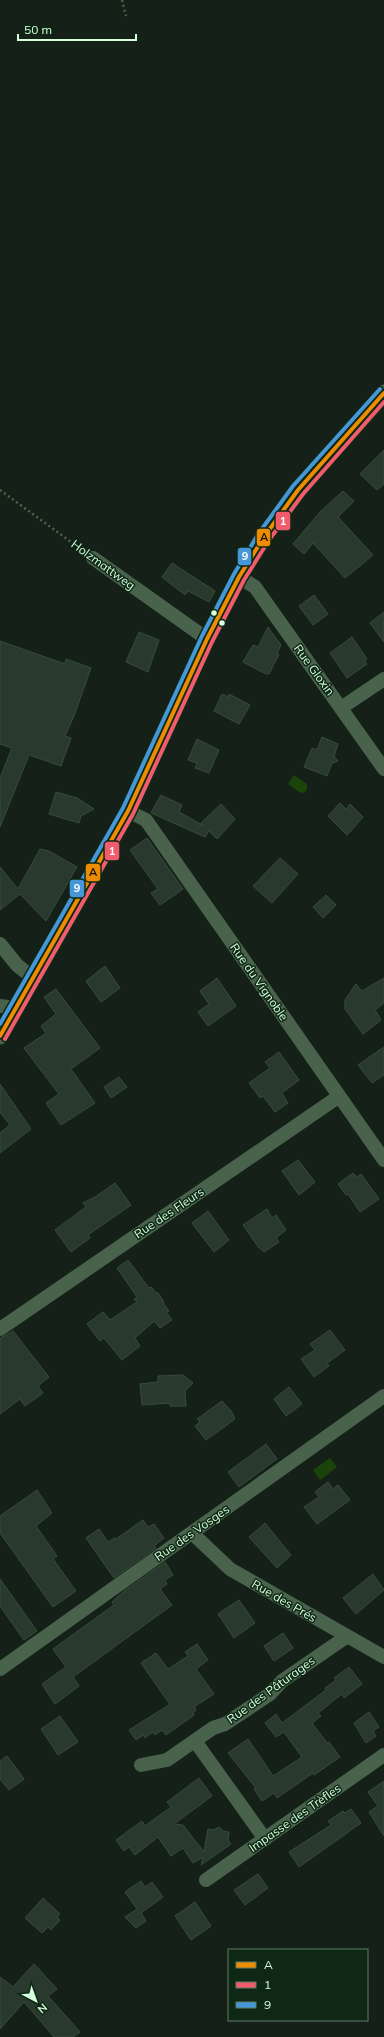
<svg xmlns="http://www.w3.org/2000/svg" width="384" height="2037" font-family="Mulish,sans-serif">
	<rect width="100%" height="100%" fill="#152118"/>
	<!-- water -->
	<g fill="#1a4409">
		<polygon points="294,775 307,784 307,790 304,793 299,792 288,784"/>
		<polygon points="330,1458 337,1467 320,1480 313,1470"/>
	</g>
	<!-- building -->
	<g fill="#29392d" stroke="#364c3c">
		<polygon points="384,450 384,484 377,490 360,474"/>
		<polygon points="343,491 354,501 338,517 373,555 345,578 313,543 304,554 293,544 320,512"/>
		<polygon points="172,563 215,591 209,602 188,591 185,595 162,577"/>
		<polygon points="314,595 328,614 313,625 299,606"/>
		<polygon points="384,612 384,642 370,623"/>
		<polygon points="268,627 281,645 277,653 279,654 269,674 266,674 243,662 253,645 258,647"/>
		<polygon points="139,632 159,640 148,672 126,662"/>
		<polygon points="352,637 367,659 364,660 367,664 347,678 330,653"/>
		<polygon points="0,641 65,664 66,659 91,668 74,716 65,736 71,738 61,766 29,755 0,827 0,778 12,748 0,744"/>
		<polygon points="222,694 228,697 229,694 250,705 239,724 214,711"/>
		<polygon points="322,737 338,744 334,756 338,761 332,763 327,776 304,767 312,748 317,750"/>
		<polygon points="197,739 219,750 209,773 195,768 197,763 188,760"/>
		<polygon points="56,792 77,798 94,809 81,816 79,823 49,814"/>
		<polygon points="161,795 182,805 179,812 204,826 201,823 221,804 235,819 217,839 209,831 205,837 151,813"/>
		<polygon points="340,803 346,809 350,804 363,817 347,835 328,816"/>
		<polygon points="147,838 183,889 160,905 151,893 158,889 130,850"/>
		<polygon points="40,849 49,851 77,867 46,921 20,894 0,910 0,867 18,889"/>
		<polygon points="280,858 298,874 272,903 253,886"/>
		<polygon points="326,895 336,905 323,918 313,907"/>
		<polygon points="105,966 120,988 101,1002 86,981"/>
		<polygon points="217,978 236,1006 208,1026 198,1012 209,1004 200,991"/>
		<polygon points="384,978 384,1003 375,1010 381,1020 363,1034 345,1009 345,1000 356,984 362,991"/>
		<polygon points="56,989 100,1048 71,1069 95,1103 61,1125 46,1103 59,1094 24,1048 46,1033 41,1026 56,1014 44,997"/>
		<polygon points="384,1047 384,1075 372,1083 358,1065"/>
		<polygon points="279,1052 299,1080 282,1093 288,1103 275,1112 263,1096 260,1098 249,1083 270,1068 265,1062"/>
		<polygon points="119,1077 127,1087 111,1098 104,1087"/>
		<polygon points="0,1084 31,1129 0,1153 0,1133 10,1125 0,1112"/>
		<polygon points="298,1160 315,1182 299,1195 282,1171"/>
		<polygon points="353,1173 357,1177 361,1174 379,1199 360,1212 348,1194 346,1195 338,1184"/>
		<polygon points="115,1183 131,1205 88,1235 90,1238 71,1252 55,1230 86,1207 83,1203 95,1197"/>
		<polygon points="267,1209 272,1218 276,1215 286,1230 276,1238 279,1242 264,1252 260,1248 259,1248 243,1225"/>
		<polygon points="208,1211 229,1240 214,1252 192,1223"/>
		<polygon points="128,1260 149,1288 151,1287 156,1293 158,1293 164,1302 163,1303 169,1311 166,1312 172,1320 160,1328 154,1321 135,1338 140,1346 122,1360 104,1338 100,1341 87,1324 103,1312 110,1320 137,1302 134,1299 137,1297 117,1268"/>
		<polygon points="330,1330 345,1350 327,1363 329,1366 314,1377 301,1359 315,1350 310,1344"/>
		<polygon points="13,1331 49,1377 38,1386 43,1393 25,1406 20,1399 0,1414 0,1338"/>
		<polygon points="183,1375 193,1383 185,1391 186,1406 170,1406 170,1403 142,1405 140,1384 158,1382 158,1376"/>
		<polygon points="289,1387 302,1404 286,1416 274,1399"/>
		<polygon points="222,1401 232,1412 235,1419 206,1440 195,1426 200,1422 197,1419"/>
		<polygon points="266,1444 277,1459 239,1487 228,1472"/>
		<polygon points="328,1482 333,1489 338,1485 350,1500 317,1524 304,1507 319,1497 315,1492"/>
		<polygon points="37,1490 52,1513 36,1526 57,1556 53,1559 76,1591 53,1607 0,1533 0,1516"/>
		<polygon points="143,1520 148,1527 154,1524 164,1538 154,1546 156,1548 114,1578 86,1538 99,1529 108,1542 115,1538 116,1539"/>
		<polygon points="265,1523 291,1555 277,1568 249,1537"/>
		<polygon points="165,1562 173,1575 165,1580 167,1584 160,1589 172,1605 73,1677 79,1686 55,1704 42,1684 66,1667 53,1649 114,1605 112,1602 124,1591"/>
		<polygon points="373,1574 384,1590 356,1614 343,1598"/>
		<polygon points="0,1579 37,1631 24,1640 0,1606"/>
		<polygon points="239,1600 255,1623 234,1638 218,1614"/>
		<polygon points="283,1633 293,1648 274,1661 264,1646"/>
		<polygon points="197,1644 208,1660 196,1669 214,1694 194,1707 196,1710 193,1713 194,1715 166,1735 162,1730 155,1735 153,1732 145,1738 143,1735 136,1740 129,1730 169,1705 169,1703 141,1663 156,1653 168,1669 188,1656 185,1652"/>
		<polygon points="349,1667 362,1684 344,1698 342,1694 318,1713 321,1716 312,1723 327,1743 329,1742 340,1757 314,1775 313,1773 277,1798 274,1793 262,1801 254,1789 256,1788 228,1753 248,1739 273,1776 302,1757 284,1732 276,1737 265,1723 276,1714 282,1723 326,1690 325,1688 336,1680 334,1678"/>
		<polygon points="369,1712 379,1727 373,1731 376,1736 366,1743 354,1723"/>
		<polygon points="60,1716 78,1742 58,1755 41,1729"/>
		<polygon points="7,1756 24,1779 9,1790 0,1779 0,1761"/>
		<polygon points="199,1778 212,1796 174,1824 183,1825 204,1852 208,1829 214,1830 219,1827 223,1831 229,1832 228,1840 231,1844 201,1865 203,1857 193,1863 183,1848 171,1856 158,1837 135,1855 129,1847 124,1851 116,1840 142,1821 145,1826 171,1807 167,1802"/>
		<polygon points="384,1781 384,1836 369,1812 378,1806 368,1792"/>
		<polygon points="351,1809 361,1823 299,1867 289,1852 331,1825 328,1821 343,1811 345,1813"/>
		<polygon points="258,1874 268,1888 245,1905 234,1890"/>
		<polygon points="141,1881 145,1887 152,1882 163,1897 141,1913 146,1921 136,1928 125,1917 137,1909 125,1892"/>
		<polygon points="43,1898 60,1914 57,1917 60,1920 51,1930 48,1927 42,1933 25,1918"/>
		<polygon points="195,1902 211,1926 191,1940 175,1916"/>
		<polygon points="34,1964 57,1989 48,1996 80,2032 73,2037 54,2037 24,2002 0,2029 0,1977 13,1987"/>
	</g>
	<g fill="none" stroke-linecap="round" stroke-linejoin="round">
		<!-- path -->
		<g stroke="#536247" stroke-width="2.5" stroke-dasharray="2 3" stroke-linecap="butt">
			<polyline points="122,0 126,16"/>
			<polyline points="0,490 82,550"/>
		</g>
		<!-- minor -->
		<g stroke="#49624c" stroke-width="14">
			<polyline points="93,558 207,639"/>
			<polyline points="239,577 255,587 384,769"/>
			<polyline points="341,708 384,679"/>
			<polyline points="128,811 146,820 384,1160"/>
			<polyline points="0,944 17,965 33,978"/>
			<polyline points="0,1006 15,1008"/>
			<polyline points="0,1329 338,1097"/>
			<polyline points="192,1533 230,1569 384,1657"/>
			<polyline points="0,1669 384,1396"/>
			<polyline points="195,1741 265,1839"/>
			<polyline points="141,1765 167,1760 213,1728 225,1724 270,1694 282,1681 346,1637"/>
			<polyline points="206,1880 384,1755"/>
		</g>
		<!-- tertiary -->
		<polyline stroke="#49624c" stroke-width="17" points="0,1036 128,811 207,639 239,577 264,537 298,490 384,393"/>
		<!-- bus-1 casing -->
		<g stroke="#0f2715" stroke-width="7">
			<polyline id="bus-1" points="0,1036 128,811 207,639 239,577 264,537 298,490 384,393"/>
		</g>
		<!-- bus-2 casing -->
		<g stroke="#0f2715" stroke-width="7">
			<polyline id="bus-2" points="5,1039 133,814 212,642 244,580 269,540 303,494 384,402"/>
		</g>
		<!-- bus-3 casing -->
		<g stroke="#0f2715" stroke-width="7">
			<polyline id="bus-3" points="0,1024 123,808 202,636 234,574 259,533 293,486 380,389"/>
		</g>
		<!-- bus-1 -->
		<use href="#bus-1" stroke="#ed8c01" stroke-width="4"/>
		<!-- bus-2 -->
		<use href="#bus-2" stroke="#f05c6c" stroke-width="4"/>
		<!-- bus-3 -->
		<use href="#bus-3" stroke="#4697d8" stroke-width="4"/>
	</g>
	<!-- markers -->
	<g fill="#d5ffdd" stroke="#0f2715" stroke-width="1.5">
		<circle cx="214" cy="613" r="3.5"/>
		<circle cx="222" cy="623" r="3.5"/>
	</g>
	<g text-anchor="middle" stroke-width="3" stroke-linejoin="round" paint-order="stroke">
		<!-- street labels -->
		<g font-size="12" fill="#d5ffdd" stroke="#0f2715">
			<text transform="translate(103 565) rotate(36)" y="4">Holzmattweg</text>
			<text transform="translate(314 670) rotate(54)" y="4">Rue Gloxin</text>
			<text transform="translate(259 982) rotate(55)" y="4">Rue du Vignoble</text>
			<text transform="translate(169 1213) rotate(-34)" y="4">Rue des Fleurs</text>
			<text transform="translate(192 1533) rotate(-35)" y="4">Rue des Vosges</text>
			<text transform="translate(284 1601) rotate(30)" y="4">Rue des Prés</text>
			<text transform="translate(271 1690) rotate(-36)" y="4">Rue des Pâturages</text>
			<text transform="translate(295 1818) rotate(-35)" y="4">Impasse des Trèfles</text>
		</g>
	</g>
	<g stroke="#0f2715" stroke-width="1.5">
		<rect x="275" y="511" width="16" height="20" rx="4" fill="#f05c6c"/>
		<rect x="256" y="528" width="15" height="19" rx="4" fill="#ed8c01"/>
		<rect x="237" y="547" width="15" height="19" rx="4" fill="#4697d8"/>
		<rect x="104" y="841" width="16" height="20" rx="4" fill="#f05c6c"/>
		<rect x="85" y="863" width="16" height="19" rx="4" fill="#ed8c01"/>
		<rect x="69" y="879" width="16" height="19" rx="4" fill="#4697d8"/>
	</g>
	<g font-size="11" text-anchor="middle" font-weight="bold" fill="#fff">
		<text x="283" y="525">1</text>
		<text x="245" y="560">9</text>
		<text x="112" y="855">1</text>
		<text x="77" y="892">9</text>
	</g>
	<g font-size="11" text-anchor="middle" font-weight="bold" fill="#111">
		<text x="264" y="541">A</text>
		<text x="93" y="876">A</text>
	</g>
	<!-- legend -->
	<rect x="228" y="1949" width="140" height="72" fill="#0f2715" stroke="#5e7d65"/>
	<rect x="236" y="1962" width="20" height="6" fill="#ed8c01" stroke="#5e7d65"/>
	<text x="264" y="1969" font-size="12" fill="#d5ffdd">A</text>
	<rect x="236" y="1982" width="20" height="6" fill="#f05c6c" stroke="#5e7d65"/>
	<text x="264" y="1989" font-size="12" fill="#d5ffdd">1</text>
	<rect x="236" y="2002" width="20" height="6" fill="#4697d8" stroke="#5e7d65"/>
	<text x="264" y="2009" font-size="12" fill="#d5ffdd">9</text>
	<!-- north arrow -->
	<g transform="translate(36 2001) rotate(139)" stroke="#0f2715" stroke-width="3" paint-order="stroke">
	<path d="M0-3L7 15L0 10L-7 15Z" fill="#d5ffdd"/>
	<text y="-6" font-size="11" font-weight="bold" text-anchor="middle" fill="#d5ffdd">N</text>
	</g>
	<!-- scale -->
	<path d="M18 34v6h118v-6" fill="none" stroke="#d5ffdd" stroke-width="2"/>
	<text x="24" y="34" font-size="12" fill="#d5ffdd" stroke="#0f2715" stroke-width="3" paint-order="stroke">50 m</text>
</svg>
